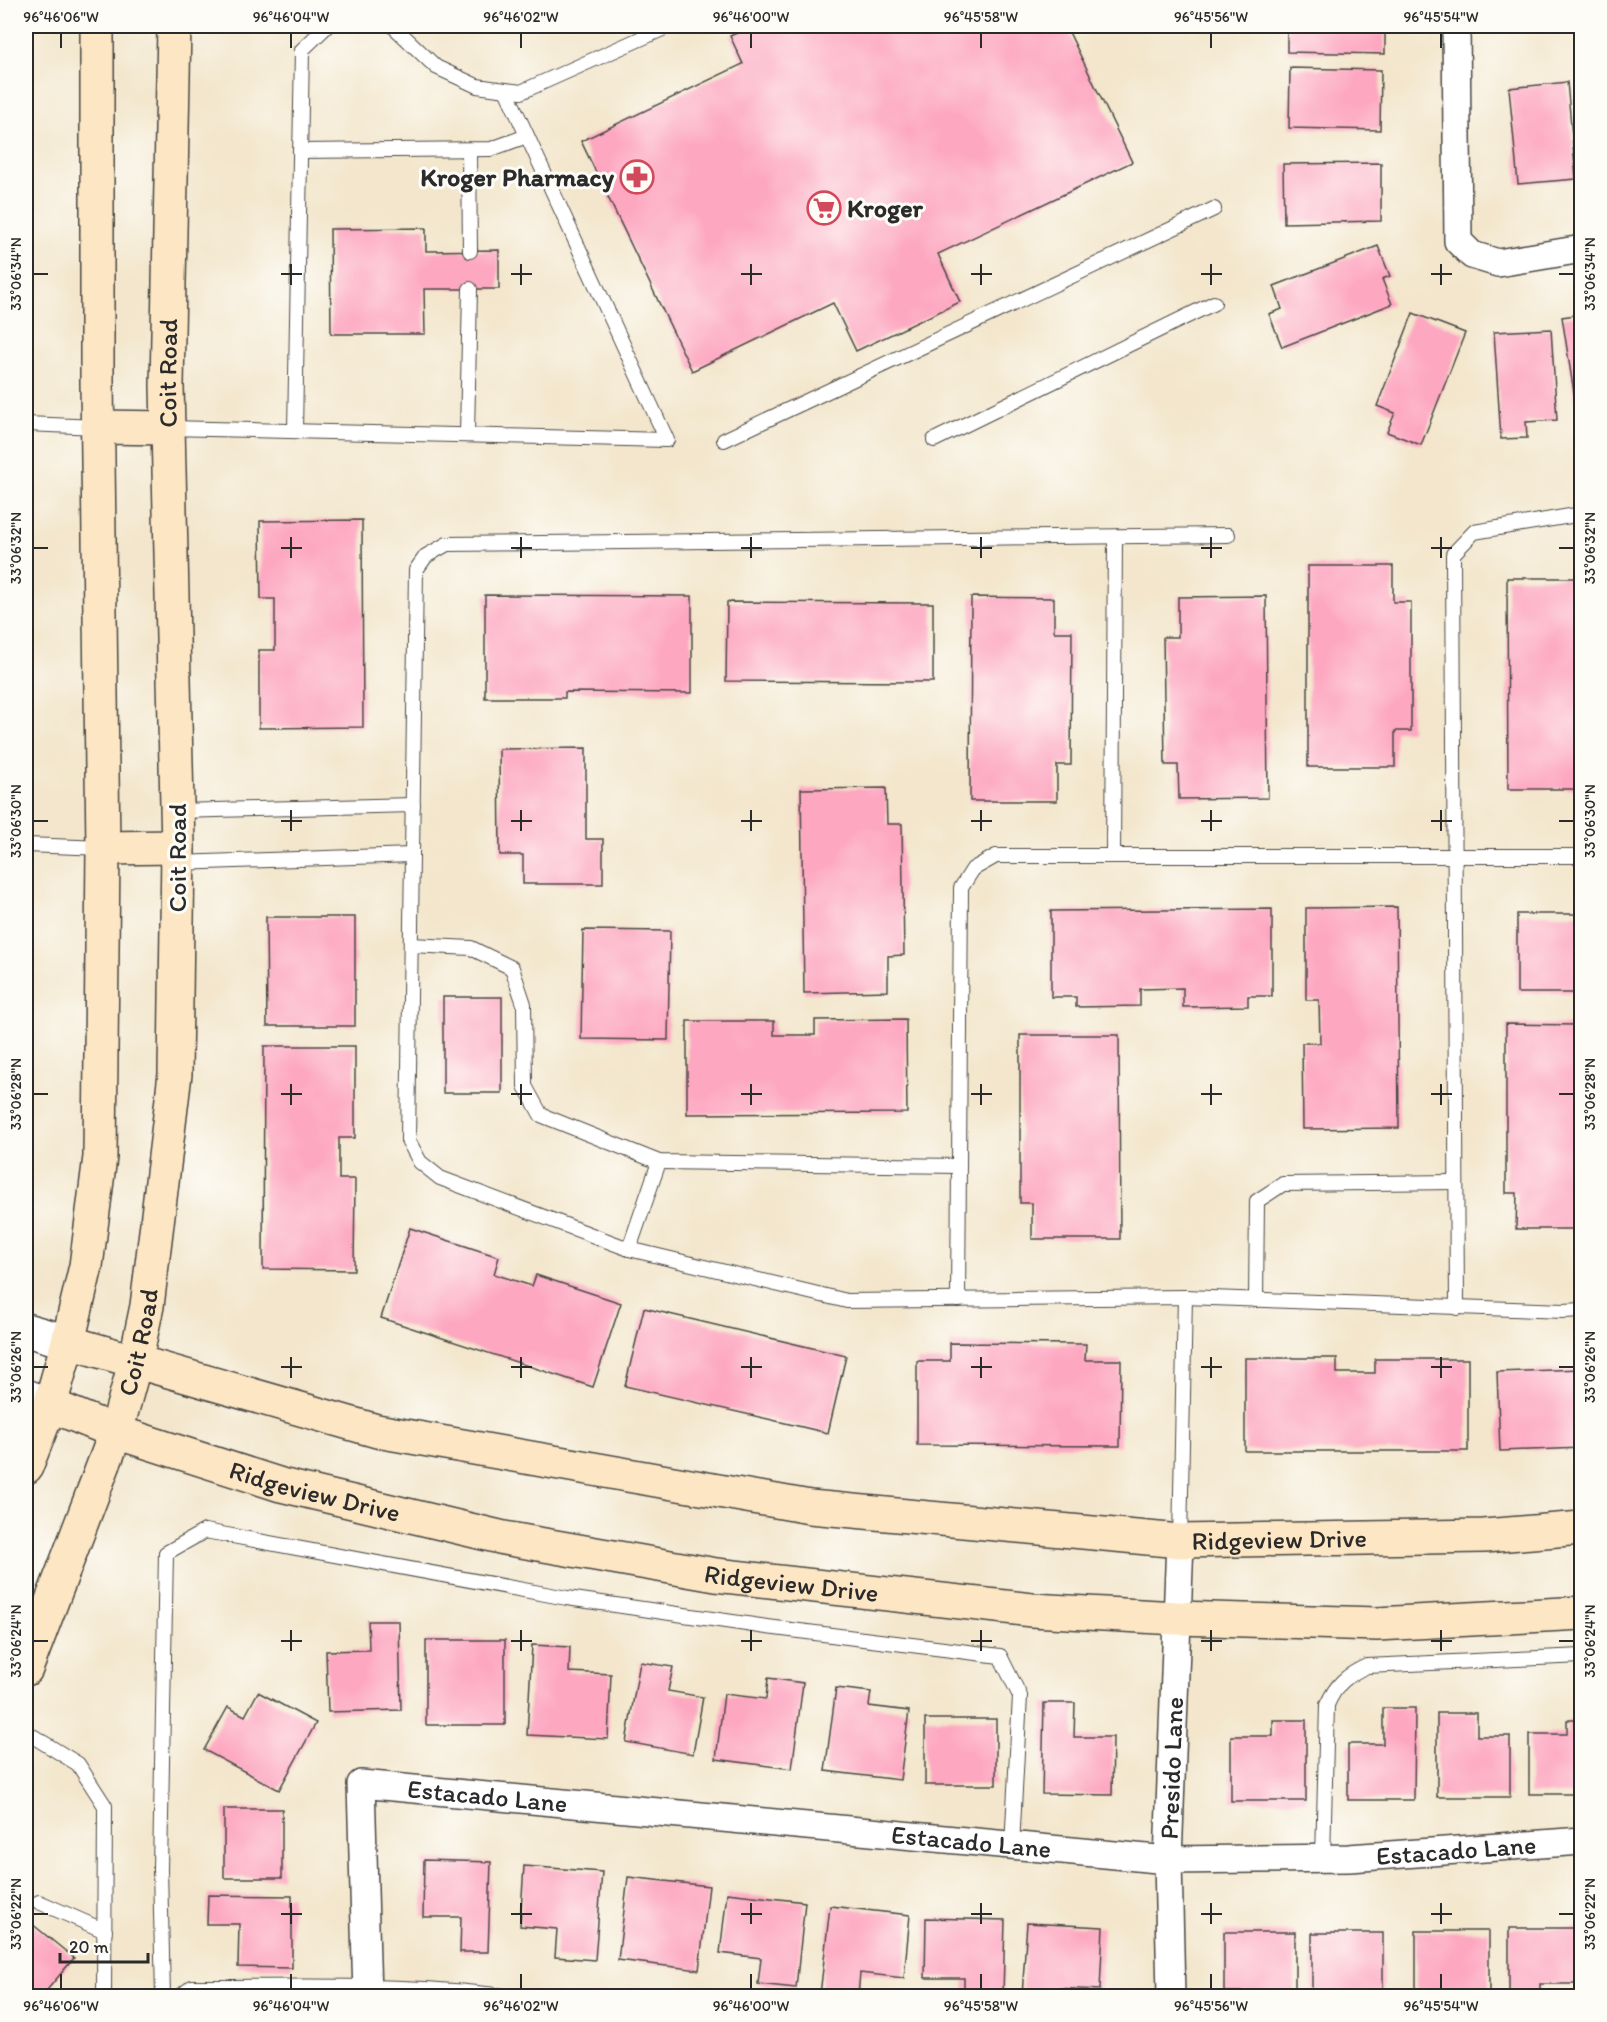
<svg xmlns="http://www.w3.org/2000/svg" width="1607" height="2022" font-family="Itim,sans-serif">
	<rect width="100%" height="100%" fill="#fdfcf7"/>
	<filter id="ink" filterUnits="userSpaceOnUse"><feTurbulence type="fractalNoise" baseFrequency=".0167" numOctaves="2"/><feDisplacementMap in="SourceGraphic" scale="12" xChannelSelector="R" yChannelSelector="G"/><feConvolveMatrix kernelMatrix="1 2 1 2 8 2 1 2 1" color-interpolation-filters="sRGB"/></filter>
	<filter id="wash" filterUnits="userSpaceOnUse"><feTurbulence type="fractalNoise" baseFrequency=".008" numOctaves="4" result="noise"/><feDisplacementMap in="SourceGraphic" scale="24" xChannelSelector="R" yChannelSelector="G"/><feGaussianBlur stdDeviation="1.35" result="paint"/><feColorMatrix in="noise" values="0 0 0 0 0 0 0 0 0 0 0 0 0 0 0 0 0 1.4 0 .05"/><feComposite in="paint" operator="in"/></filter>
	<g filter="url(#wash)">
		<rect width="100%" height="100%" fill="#f3e6cc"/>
		<g id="blocks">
			<!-- building -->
			<g fill="#fda7c1">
				<polygon points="753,26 1066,26 1132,162 938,254 960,302 856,351 833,303 692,371 581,141 743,64 730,36"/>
				<polygon points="1287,26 1385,26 1385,54 1287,52"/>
				<polygon points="1290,68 1381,70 1380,130 1289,128"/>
				<polygon points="1567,82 1576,179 1518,184 1509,88"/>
				<polygon points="1381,163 1381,221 1284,223 1283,164"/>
				<polygon points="426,228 426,251 499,250 499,289 424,289 425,334 331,334 330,229"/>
				<polygon points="1378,246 1390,276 1382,279 1392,304 1282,347 1269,314 1282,309 1274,286"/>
				<polygon points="1413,313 1465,333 1421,445 1387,432 1395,413 1377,406"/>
				<polygon points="1582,314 1582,411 1577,412 1562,317"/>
				<polygon points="1551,329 1557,420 1526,422 1527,438 1501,439 1494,332"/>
				<polygon points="362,520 363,727 259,728 259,650 275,650 275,599 261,599 260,521"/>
				<polygon points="1308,566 1393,566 1393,602 1411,602 1411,731 1395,731 1395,767 1308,767"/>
				<polygon points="1507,578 1582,578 1582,789 1508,789"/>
				<polygon points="485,595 692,596 692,693 565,692 565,698 485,698"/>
				<polygon points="1266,596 1268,798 1179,799 1178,765 1165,765 1163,637 1178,637 1178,597"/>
				<polygon points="971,597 1054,598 1054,632 1072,632 1071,765 1057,765 1057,801 970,801"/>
				<polygon points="727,602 933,603 933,682 726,681"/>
				<polygon points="586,748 586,839 603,839 603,884 523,884 523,855 500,855 499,749"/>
				<polygon points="886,788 887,824 902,824 904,955 888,956 888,991 804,993 801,789"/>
				<polygon points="1397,907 1399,1128 1303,1129 1302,1043 1320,1043 1319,1000 1306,1000 1306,908"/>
				<polygon points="1272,909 1272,996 1248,996 1248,1006 1183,1007 1183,988 1140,989 1140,1006 1076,1007 1076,997 1051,997 1051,911"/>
				<rect x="1517" y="914" width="65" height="79"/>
				<polygon points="266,917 355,917 355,1026 267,1026"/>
				<polygon points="583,930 670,931 668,1040 581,1039"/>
				<rect x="443" y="997" width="59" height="96"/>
				<polygon points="906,1019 907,1113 687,1114 687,1021 774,1021 774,1035 815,1035 815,1020"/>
				<polygon points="1506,1024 1582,1025 1582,1229 1516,1229 1517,1193 1506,1193"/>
				<polygon points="1020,1035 1119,1035 1120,1239 1032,1239 1032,1203 1020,1203"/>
				<polygon points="264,1046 355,1046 355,1138 339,1138 339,1179 355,1179 354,1270 263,1269"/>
				<polygon points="410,1228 499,1257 494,1274 532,1286 536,1275 621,1303 593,1387 381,1318"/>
				<polygon points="644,1308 846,1356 828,1433 625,1386"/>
				<polygon points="950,1343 1086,1344 1085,1360 1121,1360 1120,1446 917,1445 917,1361 950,1361"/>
				<polygon points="1245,1358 1337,1358 1337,1373 1375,1373 1375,1359 1468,1359 1468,1451 1245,1451"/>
				<polygon points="1582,1369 1582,1448 1500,1451 1497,1372"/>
				<polygon points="368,1621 399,1621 401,1710 328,1712 326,1651 369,1650"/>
				<rect x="426" y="1640" width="79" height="85"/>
				<polygon points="532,1645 570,1647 569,1672 611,1674 608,1739 527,1735"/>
				<polygon points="640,1662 673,1667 668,1691 703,1697 693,1754 626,1742"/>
				<polygon points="768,1678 803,1683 792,1769 716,1759 724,1694 766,1699"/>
				<polygon points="836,1688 871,1692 869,1706 909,1711 900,1780 825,1771"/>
				<polygon points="258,1692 316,1723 279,1790 204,1750 228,1707 245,1716"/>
				<polygon points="1044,1703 1075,1703 1074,1737 1113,1737 1112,1795 1042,1794"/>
				<polygon points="1383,1708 1415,1708 1414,1800 1348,1800 1348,1744 1383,1744"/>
				<polygon points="1437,1713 1477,1713 1477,1736 1510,1736 1510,1797 1437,1797"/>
				<rect x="925" y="1719" width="71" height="66"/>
				<polygon points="1273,1720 1306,1720 1306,1801 1231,1801 1231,1736 1273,1736"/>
				<polygon points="1567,1720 1582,1720 1582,1794 1529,1794 1529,1734 1567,1734"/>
				<rect x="224" y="1809" width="58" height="69"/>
				<polygon points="424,1860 491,1862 488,1952 460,1952 461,1917 423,1917"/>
				<polygon points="524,1866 602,1872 595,1960 555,1957 557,1929 520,1926"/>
				<polygon points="628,1877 709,1886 699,1970 618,1960"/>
				<polygon points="727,1893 805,1902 796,1988 758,1984 761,1958 720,1953"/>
				<polygon points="208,1895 292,1896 292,1968 238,1967 239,1924 207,1924"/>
				<polygon points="830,1906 910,1915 904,1978 860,1973 858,1996 820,1995"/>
				<polygon points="926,1918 1005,1920 1003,1996 964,1996 964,1978 925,1978"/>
				<polygon points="26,1919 74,1958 42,1996 26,1996"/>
				<polygon points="1027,1923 1103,1927 1100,1990 1055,1988 1055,1996 1022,1996"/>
				<polygon points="1509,1928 1579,1928 1579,1984 1540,1984 1540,1996 1509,1996"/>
				<polygon points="1416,1931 1489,1931 1489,1996 1416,1995"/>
				<polygon points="1224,1932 1295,1932 1295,1996 1267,1996 1267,1992 1224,1992"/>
				<rect x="1312" y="1933" width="71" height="60"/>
			</g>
		</g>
	</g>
	<g filter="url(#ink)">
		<use href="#blocks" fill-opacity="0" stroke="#494743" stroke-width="1.5"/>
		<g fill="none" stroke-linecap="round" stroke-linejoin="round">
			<!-- service casing -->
			<g stroke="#494743" stroke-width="16">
				<g id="service">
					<polyline points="393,26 436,67 477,86 521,92 669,26"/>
					<polyline points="469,150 470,251"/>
					<polyline points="300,151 491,149 527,136"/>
					<polyline points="26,424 98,427"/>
					<polyline points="169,428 667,440 506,90"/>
					<polyline points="295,431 302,50 327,26"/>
					<polyline points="467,435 470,289"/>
					<polyline points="724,440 1214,209"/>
					<polyline points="934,440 1214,303"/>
					<polyline points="1228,535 447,544 426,556 416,570 408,1140 420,1162 440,1178 629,1249 847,1301 1185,1297 1564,1311 1582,1310"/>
					<polyline points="178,811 413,805"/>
					<polyline points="26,845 103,848"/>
					<polyline points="1113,856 1115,537"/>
					<polyline points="178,863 412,855"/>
					<polyline points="411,945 471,948 512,968 524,1004 525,1086 541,1115 659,1162 959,1166"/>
					<polyline points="629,1249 659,1162"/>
					<polyline points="958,1300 961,888 973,869 996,856 1582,856"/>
					<polyline points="1256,1300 1257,1201 1283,1184 1456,1182"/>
					<polyline points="1457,1308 1453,554 1474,532 1582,514"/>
					<polyline points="1180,1541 1185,1297"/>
					<polyline points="26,1732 78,1764 105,1806 104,1996"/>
					<path d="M1323,1858l4,-153c9,-21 20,-30 40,-39l215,-10"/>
					<polyline points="39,1902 105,1931"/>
					<polyline points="163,1996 160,1869 166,1553 205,1531 567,1598 767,1627 1000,1656 1020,1696 1012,1846"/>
					<path d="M181,1996l11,-9c104,0 210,-4 313,9"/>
				</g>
			</g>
			<!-- minor casing -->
			<g stroke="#494743" stroke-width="30">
				<g id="minor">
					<polyline points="1456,26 1458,241 1472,255 1498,263 1582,249"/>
					<path id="s1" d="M367,1996l-6,-212 807,76 181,-2 233,-17"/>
					<path id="s2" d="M1171,1996l-3,-136 12,-319"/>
				</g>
			</g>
			<!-- tertiary casing -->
			<g stroke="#494743" stroke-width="36">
				<g id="tertiary">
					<polyline points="26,1330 68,1342"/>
					<polyline points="26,1396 50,1405"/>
				</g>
			</g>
			<!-- secondary casing -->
			<g stroke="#494743" stroke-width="36">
				<g id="secondary">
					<polyline points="98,427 169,428"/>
					<polyline points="103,848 178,847"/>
					<path id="s3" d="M68,1342l309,89 433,76 370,34 304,-5 98,-8"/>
					<path id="s4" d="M50,1405l66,27 165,53 223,53 212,37 316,35 145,8 200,6 205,-11"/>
					<polyline points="26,1467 50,1405 68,1342 86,1266 100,1157 103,848 97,382 97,26"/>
					<path id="s5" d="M26,1669l90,-237 19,-69 12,-57 28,-232 3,-227 -11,-461 7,-360"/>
				</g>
			</g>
			<!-- service -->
			<use href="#service" stroke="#fff" stroke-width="14"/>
			<!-- minor -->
			<use href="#minor" stroke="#fff" stroke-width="27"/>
			<!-- tertiary -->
			<use href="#tertiary" stroke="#fff" stroke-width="33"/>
			<!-- secondary -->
			<use href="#secondary" stroke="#fce6c4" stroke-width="33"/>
		</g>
	</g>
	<!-- ticks -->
	<path fill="none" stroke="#2b2b2b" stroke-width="2" d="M61,33v15M291,33v15M521,33v15M751,33v15M981,33v15M1211,33v15M1441,33v15M291,264v21M521,264v21M751,264v21M981,264v21M1211,264v21M1441,264v21M33,274h15M281,274h21M511,274h21M741,274h21M971,274h21M1201,274h21M1431,274h21M1559,274h15M291,537v21M521,537v21M751,537v21M981,537v21M1211,537v21M1441,537v21M33,548h15M281,548h21M511,548h21M741,548h21M971,548h21M1201,548h21M1431,548h21M1559,548h15M291,810v21M521,810v21M751,810v21M981,810v21M1211,810v21M1441,810v21M33,821h15M281,821h21M511,821h21M741,821h21M971,821h21M1201,821h21M1431,821h21M1559,821h15M291,1084v21M521,1084v21M751,1084v21M981,1084v21M1211,1084v21M1441,1084v21M33,1094h15M281,1094h21M511,1094h21M741,1094h21M971,1094h21M1201,1094h21M1431,1094h21M1559,1094h15M291,1357v21M521,1357v21M751,1357v21M981,1357v21M1211,1357v21M1441,1357v21M33,1367h15M281,1367h21M511,1367h21M741,1367h21M971,1367h21M1201,1367h21M1431,1367h21M1559,1367h15M291,1630v21M521,1630v21M751,1630v21M981,1630v21M1211,1630v21M1441,1630v21M33,1641h15M281,1641h21M511,1641h21M741,1641h21M971,1641h21M1201,1641h21M1431,1641h21M1559,1641h15M291,1903v21M521,1903v21M751,1903v21M981,1903v21M1211,1903v21M1441,1903v21M33,1914h15M281,1914h21M511,1914h21M741,1914h21M971,1914h21M1201,1914h21M1431,1914h21M1559,1914h15M61,1974v15M291,1974v15M521,1974v15M751,1974v15M981,1974v15M1211,1974v15M1441,1974v15"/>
	<!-- icons -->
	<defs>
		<g id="pharmacy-ring" transform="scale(1.725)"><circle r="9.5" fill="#fdfcf7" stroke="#d1495b" stroke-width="1.5"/><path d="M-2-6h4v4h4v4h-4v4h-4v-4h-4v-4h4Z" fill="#d1495b"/></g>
		<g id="supermarket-ring" transform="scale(1.725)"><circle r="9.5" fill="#fdfcf7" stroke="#d1495b" stroke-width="1.5"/><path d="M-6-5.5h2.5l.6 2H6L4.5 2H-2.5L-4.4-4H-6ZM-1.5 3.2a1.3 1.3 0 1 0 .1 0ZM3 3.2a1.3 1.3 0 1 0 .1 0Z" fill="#d1495b"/></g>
	</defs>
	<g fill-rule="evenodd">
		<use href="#pharmacy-ring" x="637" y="177"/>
		<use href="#supermarket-ring" x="824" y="208"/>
	</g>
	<g text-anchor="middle" stroke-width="6" stroke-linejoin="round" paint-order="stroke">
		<!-- poi labels -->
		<g font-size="26" font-weight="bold" fill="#2b2b2b" stroke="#fdfcf7" text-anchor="end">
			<text x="614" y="186">Kroger Pharmacy</text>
			<text x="847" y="217" text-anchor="start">Kroger</text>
		</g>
		<!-- street labels -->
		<g font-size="26" fill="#2b2b2b" stroke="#fdfcf7">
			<text dy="9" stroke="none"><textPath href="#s5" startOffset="1318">Coit Road</textPath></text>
			<text transform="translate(177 858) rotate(-90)" y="9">Coit Road</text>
			<text dy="9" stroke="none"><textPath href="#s5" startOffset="346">Coit Road</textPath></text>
			<text dy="9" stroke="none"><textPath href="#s4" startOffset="279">Ridgeview Drive</textPath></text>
			<text dy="9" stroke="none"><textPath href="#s3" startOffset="1232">Ridgeview Drive</textPath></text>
			<text dy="9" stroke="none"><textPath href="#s4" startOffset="765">Ridgeview Drive</textPath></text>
			<text dy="9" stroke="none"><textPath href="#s2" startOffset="228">Presido Lane</textPath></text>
			<text dy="9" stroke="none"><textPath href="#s1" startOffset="339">Estacado Lane</textPath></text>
			<text dy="9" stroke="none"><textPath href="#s1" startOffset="825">Estacado Lane</textPath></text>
			<text dy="9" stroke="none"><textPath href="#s1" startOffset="1311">Estacado Lane</textPath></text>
		</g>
	</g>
	<!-- margin -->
	<rect width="1607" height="2022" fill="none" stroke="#fdfcf7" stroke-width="66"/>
	<!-- scale -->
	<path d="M60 1953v9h88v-9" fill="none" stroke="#2b2b2b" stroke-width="3"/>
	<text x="69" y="1953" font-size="18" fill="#2b2b2b" stroke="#fdfcf7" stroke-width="4.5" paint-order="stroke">20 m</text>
	<rect x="33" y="33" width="1541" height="1956" fill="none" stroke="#2b2b2b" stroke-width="2"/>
	<g font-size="15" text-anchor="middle" fill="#2b2b2b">
		<text x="61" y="22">96°46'06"W</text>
		<text x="291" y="22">96°46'04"W</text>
		<text x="521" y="22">96°46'02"W</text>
		<text x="751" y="22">96°46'00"W</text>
		<text x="981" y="22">96°45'58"W</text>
		<text x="1211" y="22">96°45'56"W</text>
		<text x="1441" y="22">96°45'54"W</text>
		<text transform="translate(16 274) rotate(-90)" y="5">33°06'34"N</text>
		<text transform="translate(1590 274) rotate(-90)" y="5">33°06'34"N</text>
		<text transform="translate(16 548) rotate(-90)" y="5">33°06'32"N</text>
		<text transform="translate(1590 548) rotate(-90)" y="5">33°06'32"N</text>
		<text transform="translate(16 821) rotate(-90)" y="5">33°06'30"N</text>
		<text transform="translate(1590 821) rotate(-90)" y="5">33°06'30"N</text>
		<text transform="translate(16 1094) rotate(-90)" y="5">33°06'28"N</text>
		<text transform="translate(1590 1094) rotate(-90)" y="5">33°06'28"N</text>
		<text transform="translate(16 1367) rotate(-90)" y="5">33°06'26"N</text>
		<text transform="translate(1590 1367) rotate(-90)" y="5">33°06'26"N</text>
		<text transform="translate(16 1641) rotate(-90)" y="5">33°06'24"N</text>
		<text transform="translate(1590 1641) rotate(-90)" y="5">33°06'24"N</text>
		<text transform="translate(16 1914) rotate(-90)" y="5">33°06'22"N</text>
		<text transform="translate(1590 1914) rotate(-90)" y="5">33°06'22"N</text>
		<text x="61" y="2011">96°46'06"W</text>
		<text x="291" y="2011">96°46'04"W</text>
		<text x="521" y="2011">96°46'02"W</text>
		<text x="751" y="2011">96°46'00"W</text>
		<text x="981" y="2011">96°45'58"W</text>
		<text x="1211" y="2011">96°45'56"W</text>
		<text x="1441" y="2011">96°45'54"W</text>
	</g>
</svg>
